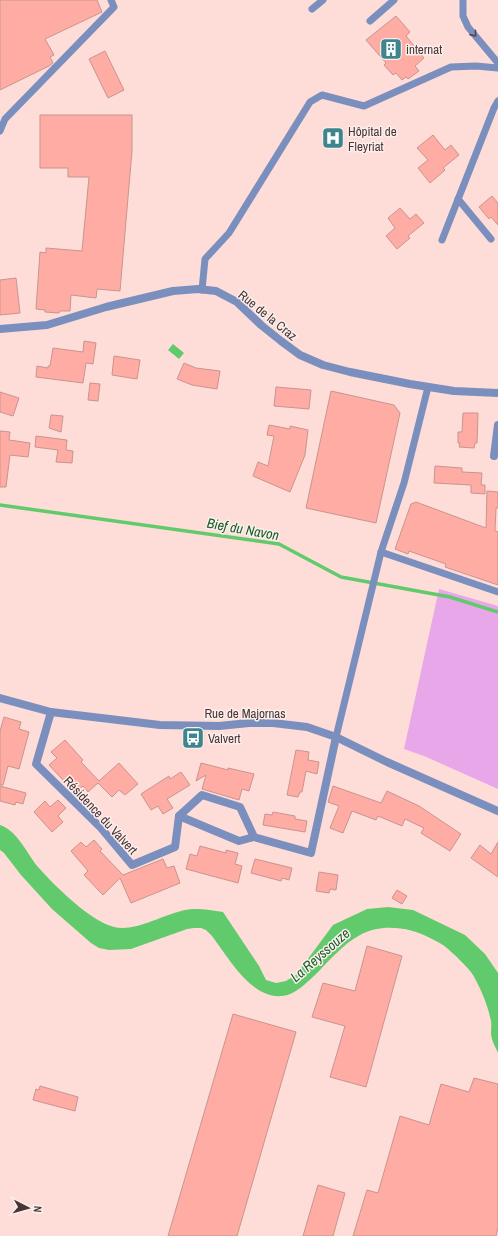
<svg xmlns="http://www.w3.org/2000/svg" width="498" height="1236" font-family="'Archivo Narrow',sans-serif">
	<rect width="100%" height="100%" fill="#fedcd8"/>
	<!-- green -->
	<polygon fill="#e7a7e9" points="439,589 498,606 498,789 424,756 404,749"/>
	<!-- water -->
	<g fill="#61ca6c">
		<polygon points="173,344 184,353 179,359 168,350"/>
		<path d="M0,825c18,6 27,29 38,42 16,18 52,54 76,60 20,5 47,-11 67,-16 14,-4 28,-1 42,1l36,54 7,14 10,3 10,-2 10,-6 37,-50 34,-16 21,-2 25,3 52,25 20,19 13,19v80c-2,-5 -5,-10 -6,-14 -2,-6 0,-13 -1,-18 -3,-15 -10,-32 -18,-46 -3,-6 -23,-25 -30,-30 -4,-2 -8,-5 -13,-7 -20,-11 -49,-15 -70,-3 -17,9 -31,26 -45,40 -9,8 -20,20 -33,21 -31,3 -54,-39 -70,-60l-6,-6 -5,-2h-7l-7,1 -56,20 -22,1 -10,-2 -8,-5 -39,-34 -31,-34 -17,-22 -4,-3z"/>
	</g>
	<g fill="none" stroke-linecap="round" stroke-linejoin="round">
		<!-- stream -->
		<polyline stroke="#61ca6c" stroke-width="3.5" points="0,505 279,544 341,577 450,597 498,612"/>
	</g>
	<!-- building -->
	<g fill="#feaca4" stroke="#c8958f">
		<polygon points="0,0 97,0 102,12 45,39 54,55 50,57 53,63 49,66 0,90"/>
		<polygon points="396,16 410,32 406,36 424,58 415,66 419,71 408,79 406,77 402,80 396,73 393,75 384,65 386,63 366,40"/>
		<polygon points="105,51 124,90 108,98 89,59"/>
		<polygon points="40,115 132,115 132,151 120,291 97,289 96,298 71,295 70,311 60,311 59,313 45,312 45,310 36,309 40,252 46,253 46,248 82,251 89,177 68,177 68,168 40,168"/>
		<polygon points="433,135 445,150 451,145 459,155 443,168 445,170 430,183 418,168 428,160 417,148"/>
		<polygon points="492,196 498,203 498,225 491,217 489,219 479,207"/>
		<polygon points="400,208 410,219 416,214 424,223 408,236 410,238 397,249 386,236 395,228 388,218"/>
		<polygon points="16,278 20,313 0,315 0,280"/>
		<polygon points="84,341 96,343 93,364 86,363 83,383 36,377 37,366 48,368 48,366 50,366 53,348 83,352"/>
		<polygon points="114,356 140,360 137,379 112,375"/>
		<polygon points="184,363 196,368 220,371 217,389 192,385 177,379"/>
		<polygon points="90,383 100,384 98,401 88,400"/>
		<polygon points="276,387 311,390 309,409 274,406"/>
		<polygon points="331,391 394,405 400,413 376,523 306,508"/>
		<polygon points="0,392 19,398 13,416 0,412"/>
		<polygon points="463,413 478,413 477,443 475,443 474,448 459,447 460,443 458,443 458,432 462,432"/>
		<polygon points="51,415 63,416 61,432 49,428"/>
		<polygon points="269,425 290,429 290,426 308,430 305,455 290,492 253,476 258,462 268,466 274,436 267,435"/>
		<polygon points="0,431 10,432 9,440 30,443 28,457 10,455 6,487 0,487"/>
		<polygon points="36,436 67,440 66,450 73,451 72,463 56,462 58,450 35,447"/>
		<polygon points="435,466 462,468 462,472 482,473 481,485 485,485 485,494 471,493 471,485 434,483"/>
		<polygon points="487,491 498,492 498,508 496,508 495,531 498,532 498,585 445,567 446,564 409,551 408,554 395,549 411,504 416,502 486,528"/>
		<polygon points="4,717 21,722 19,729 29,732 19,769 8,766 3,785 0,785 0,731"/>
		<polygon points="65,740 83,760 81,762 99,781 119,763 138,784 125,795 119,790 112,797 98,783 88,792 83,786 75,793 49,765 57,758 51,752"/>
		<polygon points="296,750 309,752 308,760 319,762 317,774 306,771 302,792 300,792 298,797 287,795"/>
		<polygon points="201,763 228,770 228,768 254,774 249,791 242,789 239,800 202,789 206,775 196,781"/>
		<polygon points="181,772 190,785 167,799 173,808 163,814 158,806 151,810 141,794 169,776 170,779"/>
		<polygon points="0,786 26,793 23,804 16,802 15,805 0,801"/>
		<polygon points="333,786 381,803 387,791 419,806 461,834 450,851 421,833 424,828 405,819 402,826 378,816 376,820 352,811 343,833 330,828 339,806 328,802"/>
		<polygon points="58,800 66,808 58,816 63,822 52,832 34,812 45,801 50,807"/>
		<polygon points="273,812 295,816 295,819 307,821 305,832 263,825 265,814 272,815"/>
		<polygon points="94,840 102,849 100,851 123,875 163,859 167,868 174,866 180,883 131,903 120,878 103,895 84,875 88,871 71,851 81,842 86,847"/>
		<polygon points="498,842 498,877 471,858 480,845 491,854"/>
		<polygon points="200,846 226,853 226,850 238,853 235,864 242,866 238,883 186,869 190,854 197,856"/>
		<polygon points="255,859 292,868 289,880 282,878 281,881 251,873"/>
		<polygon points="319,872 338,875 336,890 330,889 329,893 316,891"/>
		<polygon points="397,890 407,896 402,904 392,898"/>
		<polygon points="367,946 402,956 366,1087 330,1077 345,1026 312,1017 323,983 355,991"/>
		<polygon points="233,1014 296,1032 237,1236 168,1236"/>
		<polygon points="474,1078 498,1084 498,1227 496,1236 353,1236 367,1190 378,1193 400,1116 429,1125 441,1084 469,1092"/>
		<polygon points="40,1086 78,1097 75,1111 33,1100 36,1089 39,1090"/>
		<polygon points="318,1185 345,1193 333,1236 303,1236"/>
	</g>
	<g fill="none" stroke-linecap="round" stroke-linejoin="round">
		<!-- service -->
		<g stroke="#7a8fbd" stroke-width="7">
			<polyline points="463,0 463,16 468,27 498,63"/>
			<polyline points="312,9 323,0"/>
			<polyline points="370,21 394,0"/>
			<polyline points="0,131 5,119 114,7 111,0"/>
			<polyline points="458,199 491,239"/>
			<polyline points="442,240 494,108 498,101"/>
			<polyline points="202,290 205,259 229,233 310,102 322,95 364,106 451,67 476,66 498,68"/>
			<polyline points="381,552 498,592"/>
			<polyline points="336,737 381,552 404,483 428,387"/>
		</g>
		<!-- minor -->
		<g stroke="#7a8fbd" stroke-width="8">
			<polyline points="0,329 47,325 106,307 173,291 198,289 216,291 237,302 261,325 281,341 300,355 323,365 350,372 410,384 454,391 498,393"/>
			<polyline points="494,456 498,425"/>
			<polyline points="0,698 51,712 160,725 219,726 249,723 273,723 307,727 336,737 387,762 498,811"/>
			<polyline points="51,712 36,764 101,828 132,865 175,847 179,816 202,795 240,807 254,837 311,853 336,737"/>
			<polyline points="179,816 239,841 254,837"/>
		</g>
	</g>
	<!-- one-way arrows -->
	<defs><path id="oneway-chevron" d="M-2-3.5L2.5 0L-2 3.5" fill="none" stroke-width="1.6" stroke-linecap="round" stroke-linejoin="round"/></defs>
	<use stroke="#54474e" href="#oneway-chevron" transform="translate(474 34) rotate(51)"/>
	<!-- icons -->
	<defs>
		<g id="building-square" transform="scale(1.15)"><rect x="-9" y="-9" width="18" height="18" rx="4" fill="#3e858d" stroke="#fbefee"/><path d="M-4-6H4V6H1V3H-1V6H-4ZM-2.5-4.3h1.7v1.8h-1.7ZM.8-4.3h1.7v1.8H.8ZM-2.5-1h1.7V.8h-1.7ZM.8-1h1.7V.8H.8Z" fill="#fff"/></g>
		<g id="hospital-square" transform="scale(1.15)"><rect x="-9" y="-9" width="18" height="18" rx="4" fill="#3e858d" stroke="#fbefee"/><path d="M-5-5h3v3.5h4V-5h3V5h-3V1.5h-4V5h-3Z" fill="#fff"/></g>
		<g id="bus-square" transform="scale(1.15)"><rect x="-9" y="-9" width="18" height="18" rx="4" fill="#3e858d" stroke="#fbefee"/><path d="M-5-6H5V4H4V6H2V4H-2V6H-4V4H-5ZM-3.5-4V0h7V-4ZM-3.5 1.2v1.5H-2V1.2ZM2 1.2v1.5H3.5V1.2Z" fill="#fff"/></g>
	</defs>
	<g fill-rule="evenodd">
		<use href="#building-square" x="391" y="49"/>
		<use href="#hospital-square" x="333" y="138"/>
		<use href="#bus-square" x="193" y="738"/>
	</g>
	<g text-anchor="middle" stroke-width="3" stroke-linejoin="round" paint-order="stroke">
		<!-- poi labels -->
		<g font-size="13" fill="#4a3532" stroke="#fbefee" text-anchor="start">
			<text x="406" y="54">internat</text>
			<text x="348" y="136">Hôpital de<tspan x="348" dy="15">Fleyriat</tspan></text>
			<text x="208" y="743">Valvert</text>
		</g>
		<!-- street labels -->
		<g font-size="13" fill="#4a3532" stroke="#fbefee">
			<text transform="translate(268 315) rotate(39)" y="5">Rue de la Craz</text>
			<text x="245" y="718">Rue de Majornas</text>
			<text transform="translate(101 815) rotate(47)" y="5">Résidence du Valvert</text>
		</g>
		<!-- water labels -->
		<g font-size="14" font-style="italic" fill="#175f23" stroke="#fbefee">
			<text transform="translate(243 529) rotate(10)" y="5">Bief du Navon</text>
			<text transform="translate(320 955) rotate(-41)" y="5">La Reyssouze</text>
		</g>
	</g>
	<!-- north arrow -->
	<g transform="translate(28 1208) rotate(96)" stroke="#fbefee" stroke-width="3" paint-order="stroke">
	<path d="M0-3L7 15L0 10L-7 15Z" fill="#4a3532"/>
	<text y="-6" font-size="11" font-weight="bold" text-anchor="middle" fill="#4a3532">N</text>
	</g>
</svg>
